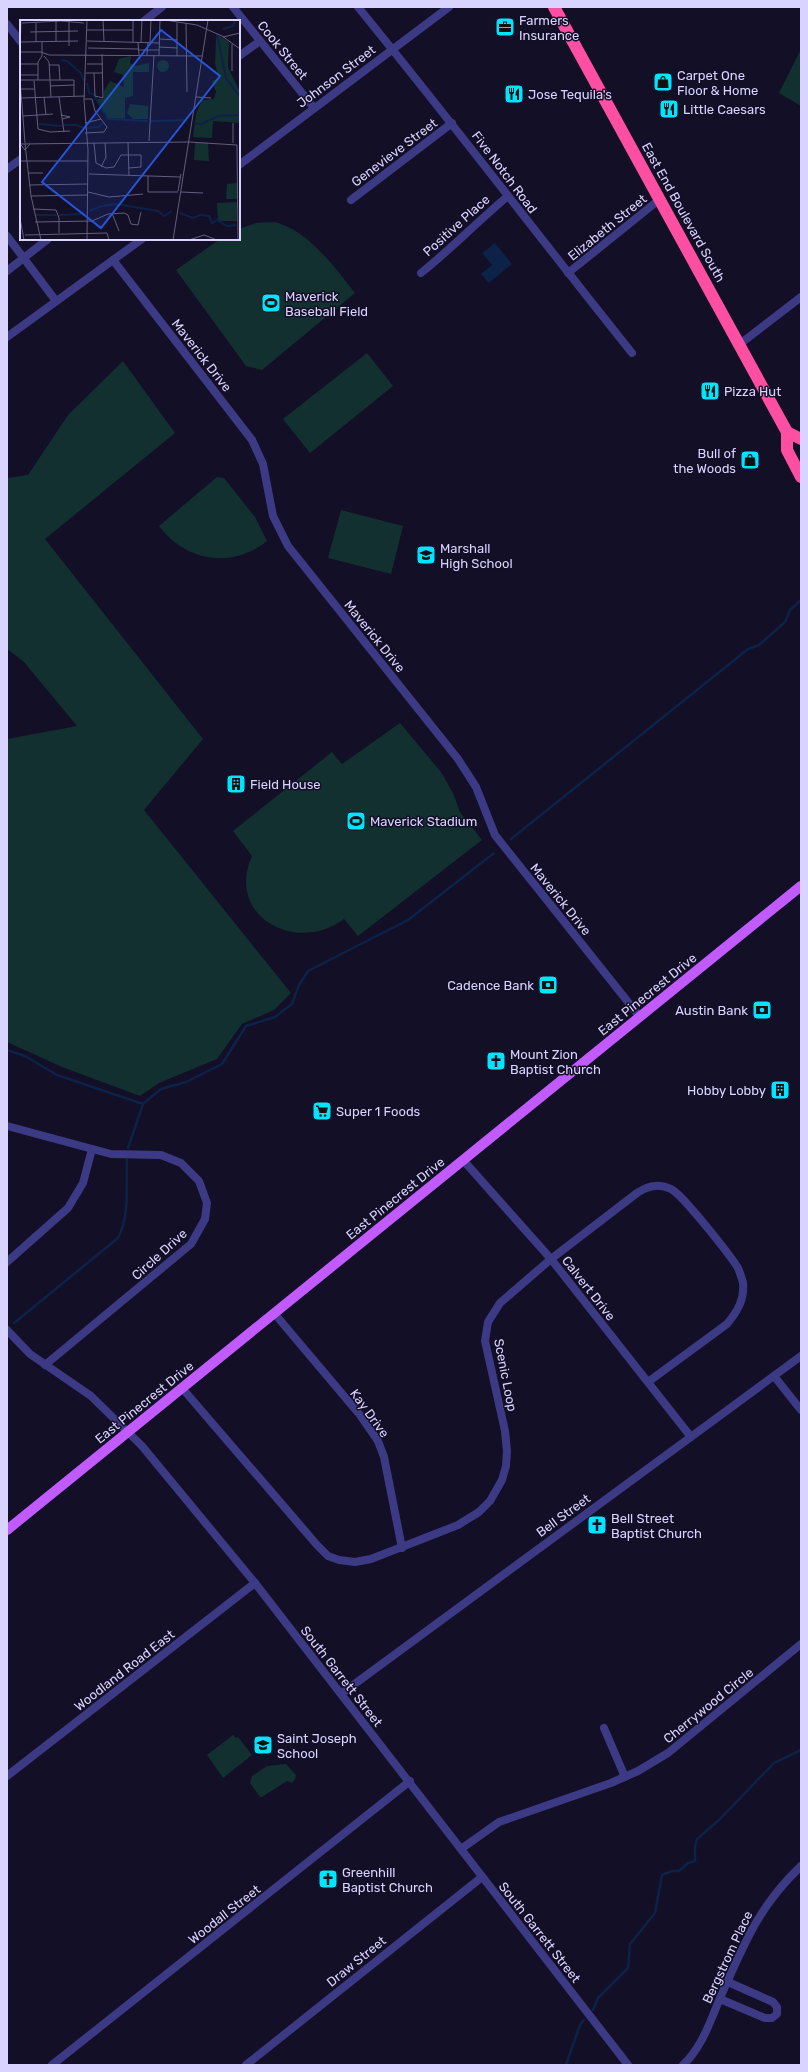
<svg xmlns="http://www.w3.org/2000/svg" width="808" height="2072" font-family="Rubik,sans-serif">
	<rect width="100%" height="100%" fill="#130f26"/>
	<!-- green -->
	<g fill="#12302f">
		<polygon points="801,49 801,106 779,93"/>
		<path d="M256,223c8,0 18,-2 25,1 31,11 55,45 74,69l-93,77 -16,-4 -70,-96 44,-31h19v-10z"/>
		<polygon points="367,353 393,386 310,453 283,419"/>
		<polygon points="123,361 175,433 45,539 203,739 144,810 291,993 274,1010 242,1024 217,1059 159,1083 140,1096 62,1067 7,1042 7,739 77,726 24,662 7,649 7,478 28,475 68,415"/>
		<path d="M217,477l7,1 31,39 12,24c-35,28 -81,21 -108,-15z"/>
		<polygon points="341,510 403,526 391,574 328,558"/>
		<path d="M400,723l41,49 12,21 7,19 22,28 -124,96 -14,-17c-48,36 -119,-3 -92,-63l-19,-25 99,-79 10,12z"/>
		<polygon points="233,1735 236,1738 238,1737 252,1755 223,1778 207,1755"/>
		<polygon points="286,1764 296,1775 295,1779 292,1783 287,1781 262,1797 260,1797 250,1783 252,1776 267,1766"/>
	</g>
	<!-- water -->
	<polygon fill="#0c2248" points="495,243 512,264 489,283 481,274 492,265 482,253"/>
	<g fill="none" stroke-linecap="round" stroke-linejoin="round">
		<!-- stream -->
		<g stroke="#0c2248" stroke-width="2.5">
			<polyline points="511,839 748,649 759,645 785,622 790,610 801,600"/>
			<polyline points="7,1050 25,1056 57,1075 143,1104 161,1089 186,1082 222,1064 246,1026 275,1017 292,1004 299,985 308,971 408,920 494,853"/>
			<polyline points="128,1148 143,1104"/>
			<path d="M14,1323l104,-85c12,-23 8,-52 9,-78"/>
			<polyline points="593,2010 598,1998 628,1968 630,1944 655,1913 662,1875 672,1871 679,1871 688,1863 695,1861 695,1846 697,1839 719,1820 774,1763 801,1750"/>
			<polyline points="566,2065 580,2025 584,2020"/>
		</g>
		<!-- minor -->
		<g stroke="#3d3a85" stroke-width="8">
			<polyline points="233,7 314,108"/>
			<path d="M358,7c93,114 182,231 274,346"/>
			<polyline points="144,21 162,7"/>
			<polyline points="7,24 21,42"/>
			<polyline points="239,56 260,41"/>
			<polyline points="239,165 449,7"/>
			<polyline points="7,169 21,159"/>
			<polyline points="351,200 452,123"/>
			<polyline points="7,236 56,301"/>
			<polyline points="113,260 252,440 263,464 273,516 288,546 458,759 476,787 495,835 640,1017"/>
			<polyline points="7,271 48,239"/>
			<path d="M421,273c30,-24 57,-52 87,-77"/>
			<polyline points="568,273 660,199"/>
			<polyline points="7,337 142,239"/>
			<polyline points="740,344 801,297"/>
			<polyline points="7,1126 111,1154 161,1155 181,1163 199,1181 207,1203 205,1219 191,1244 45,1365"/>
			<polyline points="463,1160 551,1259 691,1437"/>
			<polyline points="7,1262 68,1208 83,1183 92,1149"/>
			<polyline points="274,1313 360,1415 378,1441 384,1457 402,1548"/>
			<polyline points="7,1330 30,1354 91,1396 142,1446 255,1583 628,2065"/>
			<polyline points="774,1376 801,1410"/>
			<path d="M182,1388l135,157 11,11 11,4 16,2 16,-3 87,-34 21,-13 11,-11 12,-21 4,-14 1,-15 -2,-20 -20,-90 3,-19 12,-19 51,-44 86,-66c10,-7 22,-10 34,-4 11,5 59,66 67,79 2,5 4,10 5,15 2,16 -6,29 -16,41l-79,58"/>
			<polyline points="341,1694 801,1356"/>
			<polyline points="604,1728 625,1777"/>
			<polyline points="7,1776 255,1583"/>
			<polyline points="461,1849 499,1822 611,1783 638,1771 668,1753 801,1644"/>
			<polyline points="720,1999 765,2018 772,2018 777,2014 777,2007 773,2002 728,1982"/>
			<polyline points="52,2065 410,1781"/>
			<polyline points="246,2065 482,1877"/>
			<path d="M683,2065c19,-18 27,-43 37,-67 24,-53 37,-90 81,-132"/>
		</g>
		<!-- major -->
		<polyline stroke="#c25bff" stroke-width="10" points="7,1530 801,886"/>
		<!-- highway -->
		<g stroke="#ff4fa3" stroke-width="12">
			<polyline points="554,7 787,432 787,450 801,477"/>
			<polyline points="787,432 801,439"/>
		</g>
	</g>
	<!-- icons -->
	<defs>
		<g id="office-square" transform="scale(1)"><rect x="-9" y="-9" width="18" height="18" rx="4" fill="#00e5ff" stroke="#130f26"/><path d="M-6-3h4V-5.5h4V-3h4V5H-6ZM-1-4.5V-3h2v-1.5ZM-6 0V1H6V0Z" fill="#111"/></g>
		<g id="shop-square" transform="scale(1)"><rect x="-9" y="-9" width="18" height="18" rx="4" fill="#00e5ff" stroke="#130f26"/><path d="M-5-2.5h2.3a2.7 3.5 0 0 1 5.4 0H5L5.5 6h-11ZM-1.5-2.5h3a1.5 2.3 0 0 0-3 0Z" fill="#111"/></g>
		<g id="restaurant-square" transform="scale(1)"><rect x="-9" y="-9" width="18" height="18" rx="4" fill="#00e5ff" stroke="#130f26"/><path d="M-5-6h1v4h1v-4h1v4h1v-4h1v5L-1.5 .5V6h-2V.5L-5-1ZM5-6V6H3V1.5H1.5Q1.5-4 5-6Z" fill="#111"/></g>
		<g id="stadium-square" transform="scale(1)"><rect x="-9" y="-9" width="18" height="18" rx="4" fill="#00e5ff" stroke="#130f26"/><path d="M0-5a6.5 5 0 1 0 0 10a6.5 5 0 1 0 0-10ZM-3.5-1.8h7v3.6h-7Z" fill="#111"/></g>
		<g id="school-square" transform="scale(1)"><rect x="-9" y="-9" width="18" height="18" rx="4" fill="#00e5ff" stroke="#130f26"/><path d="M0-5L7-2L0 1L-7-2ZM-4 1L0 2.5L4 1V4Q0 6-4 4Z" fill="#111"/></g>
		<g id="building-square" transform="scale(1)"><rect x="-9" y="-9" width="18" height="18" rx="4" fill="#00e5ff" stroke="#130f26"/><path d="M-4-6H4V6H1V3H-1V6H-4ZM-2.5-4.3h1.7v1.8h-1.7ZM.8-4.3h1.7v1.8H.8ZM-2.5-1h1.7V.8h-1.7ZM.8-1h1.7V.8H.8Z" fill="#111"/></g>
		<g id="bank-square" transform="scale(1)"><rect x="-9" y="-9" width="18" height="18" rx="4" fill="#00e5ff" stroke="#130f26"/><path d="M-6-4H6V4H-6ZM0-2.3a2.3 2.3 0 1 0 0 4.6a2.3 2.3 0 1 0 0-4.6Z" fill="#111"/></g>
		<g id="church-square" transform="scale(1)"><rect x="-9" y="-9" width="18" height="18" rx="4" fill="#00e5ff" stroke="#130f26"/><path d="M-1.2-6h2.4v3.5h3.3v2.4h-3.3V6h-2.4V-.1h-3.3v-2.4h3.3Z" fill="#111"/></g>
		<g id="supermarket-square" transform="scale(1)"><rect x="-9" y="-9" width="18" height="18" rx="4" fill="#00e5ff" stroke="#130f26"/><path d="M-6-5.5h2.5l.6 2H6L4.5 2H-2.5L-4.4-4H-6ZM-1.5 3.2a1.3 1.3 0 1 0 .1 0ZM3 3.2a1.3 1.3 0 1 0 .1 0Z" fill="#111"/></g>
	</defs>
	<g fill-rule="evenodd">
		<use href="#office-square" x="505" y="27"/>
		<use href="#shop-square" x="663" y="82"/>
		<use href="#restaurant-square" x="514" y="94"/>
		<use href="#restaurant-square" x="669" y="109"/>
		<use href="#stadium-square" x="271" y="303"/>
		<use href="#restaurant-square" x="710" y="391"/>
		<use href="#shop-square" x="750" y="460"/>
		<use href="#school-square" x="426" y="555"/>
		<use href="#building-square" x="236" y="784"/>
		<use href="#stadium-square" x="356" y="821"/>
		<use href="#bank-square" x="548" y="985"/>
		<use href="#bank-square" x="762" y="1010"/>
		<use href="#church-square" x="496" y="1061"/>
		<use href="#building-square" x="780" y="1090"/>
		<use href="#supermarket-square" x="322" y="1111"/>
		<use href="#church-square" x="597" y="1525"/>
		<use href="#school-square" x="263" y="1745"/>
		<use href="#church-square" x="328" y="1879"/>
	</g>
	<g text-anchor="middle" stroke-width="3" stroke-linejoin="round" paint-order="stroke">
		<!-- poi labels -->
		<g font-size="13" fill="#d9d4ff" stroke="#130f26" text-anchor="start">
			<text x="519" y="25">Farmers<tspan x="519" dy="15">Insurance</tspan></text>
			<text x="677" y="80">Carpet One<tspan x="677" dy="15">Floor &amp; Home</tspan></text>
			<text x="528" y="99">Jose Tequila's</text>
			<text x="683" y="114">Little Caesars</text>
			<text x="285" y="301">Maverick<tspan x="285" dy="15">Baseball Field</tspan></text>
			<text x="724" y="396">Pizza Hut</text>
			<text x="736" y="458" text-anchor="end">Bull of<tspan x="736" dy="15">the Woods</tspan></text>
			<text x="440" y="553">Marshall<tspan x="440" dy="15">High School</tspan></text>
			<text x="250" y="789">Field House</text>
			<text x="370" y="826">Maverick Stadium</text>
			<text x="534" y="990" text-anchor="end">Cadence Bank</text>
			<text x="748" y="1015" text-anchor="end">Austin Bank</text>
			<text x="510" y="1059">Mount Zion<tspan x="510" dy="15">Baptist Church</tspan></text>
			<text x="766" y="1095" text-anchor="end">Hobby Lobby</text>
			<text x="336" y="1116">Super 1 Foods</text>
			<text x="611" y="1523">Bell Street<tspan x="611" dy="15">Baptist Church</tspan></text>
			<text x="277" y="1743">Saint Joseph<tspan x="277" dy="15">School</tspan></text>
			<text x="342" y="1877">Greenhill<tspan x="342" dy="15">Baptist Church</tspan></text>
		</g>
		<!-- street labels -->
		<g font-size="13" fill="#d9d4ff" stroke="#130f26">
			<text transform="translate(283 50) rotate(51)" y="5">Cook Street</text>
			<text transform="translate(336 76) rotate(-37)" y="5">Johnson Street</text>
			<text transform="translate(394 152) rotate(-37)" y="5">Genevieve Street</text>
			<text transform="translate(505 172) rotate(53)" y="5">Five Notch Road</text>
			<text transform="translate(684 212) rotate(61)" y="5">East End Boulevard South</text>
			<text transform="translate(456 225) rotate(-42)" y="5">Positive Place</text>
			<text transform="translate(607 227) rotate(-39)" y="5">Elizabeth Street</text>
			<text transform="translate(202 355) rotate(52)" y="5">Maverick Drive</text>
			<text transform="translate(375 636) rotate(51)" y="5">Maverick Drive</text>
			<text transform="translate(561 899) rotate(51)" y="5">Maverick Drive</text>
			<text transform="translate(647 994) rotate(-39)" y="5">East Pinecrest Drive</text>
			<text transform="translate(395 1198) rotate(-39)" y="5">East Pinecrest Drive</text>
			<text transform="translate(159 1254) rotate(-42)" y="5">Circle Drive</text>
			<text transform="translate(589 1288) rotate(52)" y="5">Calvert Drive</text>
			<text transform="translate(506 1375) rotate(79)" y="5">Scenic Loop</text>
			<text transform="translate(144 1402) rotate(-39)" y="5">East Pinecrest Drive</text>
			<text transform="translate(370 1413) rotate(54)" y="5">Kay Drive</text>
			<text transform="translate(563 1515) rotate(-36)" y="5">Bell Street</text>
			<text transform="translate(124 1670) rotate(-38)" y="5">Woodland Road East</text>
			<text transform="translate(342 1676) rotate(52)" y="5">South Garrett Street</text>
			<text transform="translate(708 1705) rotate(-39)" y="5">Cherrywood Circle</text>
			<text transform="translate(224 1914) rotate(-38)" y="5">Woodall Street</text>
			<text transform="translate(540 1932) rotate(52)" y="5">South Garrett Street</text>
			<text transform="translate(727 1957) rotate(-65)" y="5">Bergstrom Place</text>
			<text transform="translate(356 1961) rotate(-39)" y="5">Draw Street</text>
		</g>
	</g>
	<!-- overview -->
	<g transform="translate(20 20)">
		<rect width="220" height="220" fill="#130f26"/>
		<path d="M198,15l11,7 -1,25 12,25v31l-27,-2 -1,17 -19,-1 3,-23 6,-14 12,-1 2,-7 -4,-11 7,-3 -4,-14 1,-26zM111,36l-1,7 5,3 14,-3v9h-16v24l-8,2v21l-17,-1 -12,-19h8v-8l6,-10 14,6 -1,-12 -9,-3 5,-13zM137 46a6 6 0 1 1 12 0a6 6 0 1 1-12 0ZM110,84l18,2v13h-15l-6,-6zM175,123h13l1,18 -15,-1zM217,163v16h-11l1,-15zM217,182v19h-19l-1,-18z" fill="#12302f"/>
		<path fill="none" stroke="#0c2248" stroke-width="2" d="M203,9l10,-3 2,-6M197,14l9,44 14,19M41,40l6,1 14,12 3,8M67,63l2,10 4,1 15,25 40,2M131,101l36,-1M174,103l8,1 16,-8 22,-1M19,104l23,2M44,105h12l8,3M66,108l12,-1 5,-4M69,191l13,-5 14,-2 42,7 6,5 8,-5M160,193l13,5 7,-3 9,1 3,7 5,-3 10,6 9,-1M16,195h20M39,195l25,-1"/>
		<path fill="none" stroke="#625e7d" stroke-width="1" d="M49,0v26M67,0l-3,80 4,50 -1,90M83,0l1,21M145,0l32,5 25,11 18,13M2,3l39,-2 23,2M157,3v33M166,3l1,69M67,10h46M10,12l48,-1M203,17l17,-4M140,19l17,1M36,21v-21M67,21l73,2M0,22l58,-1M16,22v-19M22,22v14M113,22v-22M118,22l1,13M121,22l1,-22M130,23l1,-23M139,27l18,1M68,28l50,1M0,29l1,-29M118,30h21M0,32h21l8,3 153,1M127,35l1,-13M139,35l1,-35M24,36l5,6 2,35M0,44h18M67,44h16M29,45h10l1,15M212,51v-27M66,53h17M74,53l1,23 8,2 -1,-44M0,55h18M0,60h54v16M0,60l5,63M18,60v-18l4,-6M14,61l4,48 12,3 20,-1M30,66l24,-1M1,69h13M24,77l2,18M39,77l5,35M176,77l15,1M1,78l64,-2M64,79h8l3,12 12,16 -3,5 -19,1M41,95l9,2 -8,2M3,96l30,-2M65,103l16,-4M129,121l5,-86M108,122l1,33M169,122l48,3 1,95M74,123l2,20 10,5 8,-1 7,-12h20v12l-12,1M213,123v-20M0,124l169,-2M5,124l6,52 10,44M1,125l4,5 5,-6M0,141h68M81,147l5,-10 -1,-14M8,153h15M69,154l91,3M128,156v16h30M9,165l59,-1M158,171l3,-17M68,172l21,5 34,-3M161,172l22,1M11,176l57,-1M13,189l23,1 3,8v15M92,193l7,18M0,198l4,22M15,202l57,-1 16,-7 16,-1 4,2 3,9 7,1 3,-13M5,215l82,-2 2,7M153,220l35,-220M169,220l15,-5 13,5"/>
		<path fill="#2655da" fill-opacity="0.15" stroke="#2655da" stroke-width="2" d="M141,10l59,46 -119,152 -59,-46z"/>
		<rect width="220" height="220" fill="none" stroke="#d9d4ff" stroke-width="2"/>
	</g>
	<!-- border -->
	<rect width="808" height="2072" fill="none" stroke="#d9d4ff" stroke-width="16"/>
</svg>
